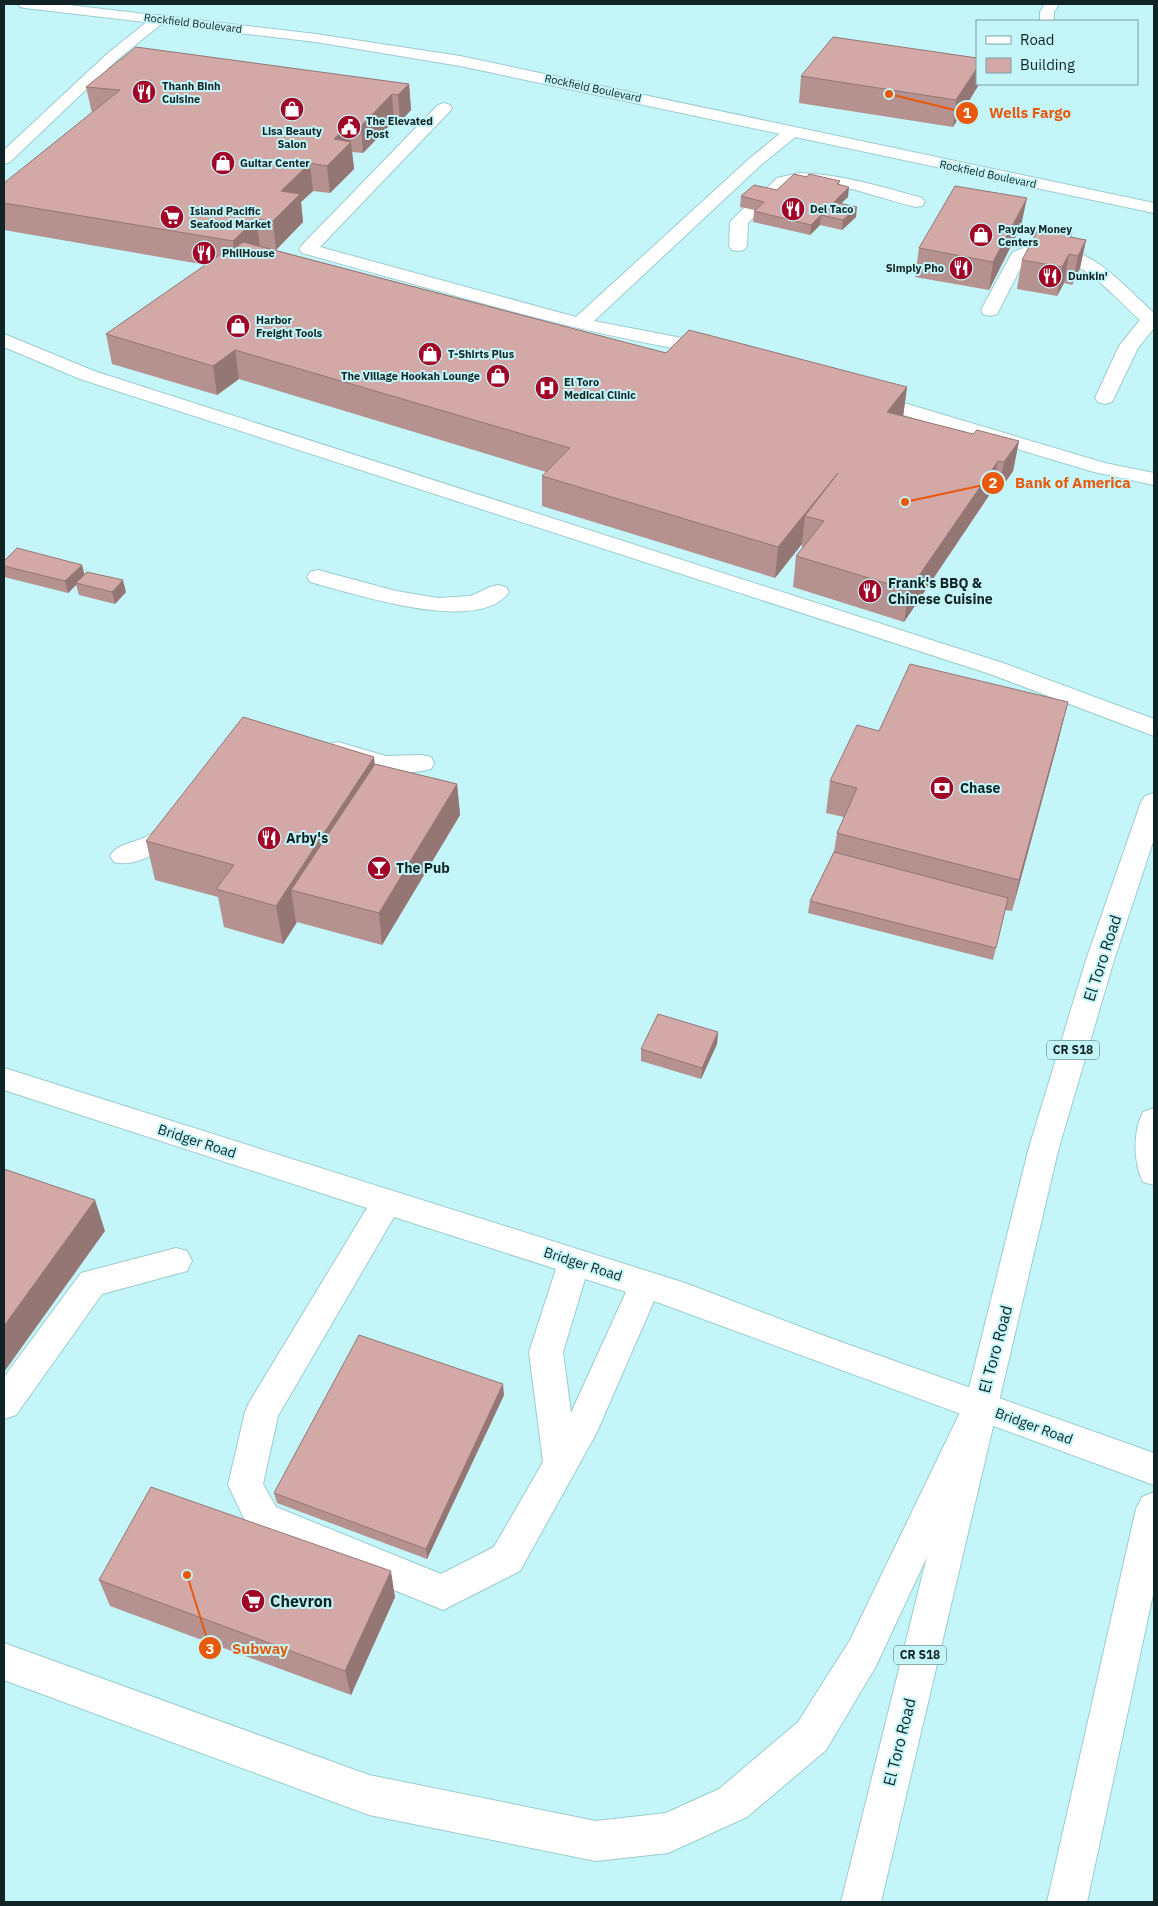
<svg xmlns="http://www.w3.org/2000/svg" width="1158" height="1906" font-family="'IBM Plex Sans',sans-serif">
	<rect width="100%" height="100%" fill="#c4f5f8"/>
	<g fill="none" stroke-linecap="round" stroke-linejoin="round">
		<!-- minor casing -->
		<g stroke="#9ccccf" stroke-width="2">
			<g id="minor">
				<polygon points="1045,4 1059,4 1054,12 1054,21 1040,21 1040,12"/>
				<polygon points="159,15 164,16 166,19 164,22 118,59 10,162 4,164 4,150 108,53 154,16"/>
				<path d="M444,103l6,2 2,3 -2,3 -130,136 256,70 174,-159 37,-30h12l2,3 -2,3 -37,30 -168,157 88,17 38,11 3,4 -3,4c-16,4 -36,-7 -52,-10 -124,-23 -245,-61 -366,-94l-3,-4 3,-4 136,-140z"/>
				<path d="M799,173c42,1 83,14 123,25l3,4 -3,4 -6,1c-38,-9 -78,-27 -118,-24 -17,1 -22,23 -39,19l-2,-4 20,-20z"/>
				<polygon points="752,205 758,206 761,210 748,223 747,246 744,250 738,251 732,250 729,246 730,222 746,206"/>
				<path d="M1044,244c48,3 77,39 110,69v15l-16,20 -26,54 -7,2 -7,-2 -3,-4 24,-52 21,-26c-29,-26 -72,-80 -115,-60l-28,54 -7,2 -7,-2 -2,-4 31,-57 8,-4z"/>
				<polygon points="4,334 94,371 1006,664 1154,719 1154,736 990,674 80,379 4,347"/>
				<polygon points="867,392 1105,463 1154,473 1154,485 1094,472 860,402 857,398 860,394"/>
				<path d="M318,570l78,21 42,7 33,-2 19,-9 8,-2 8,2 3,5c-30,44 -157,1 -199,-10l-3,-5 3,-5z"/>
				<path d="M338,742l48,14 36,-1 9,2 3,6 -3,6c-35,9 -68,-3 -102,-13l-3,-6 3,-6z"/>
				<path d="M175,815l9,3 4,6c-13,21 -50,45 -74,38l-4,-6c8,-14 28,-13 41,-22 9,-7 12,-15 24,-19z"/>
				<path d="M4,1068l681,215 145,55 324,115v32l-500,-184 -58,133 -76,137 -77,39 -193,-79 -22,-46 17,-73 5,-11 117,-193 -363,-118zM394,1217l162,52 -27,83 14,110 -49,85 -53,27 -165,-67 -13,-23 15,-68zM585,1279l41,13 -55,121 -8,-61z"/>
				<polygon points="176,1248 187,1251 192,1261 187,1271 102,1294 16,1415 4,1419 4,1377 81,1273"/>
			</g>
		</g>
		<!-- major casing -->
		<g stroke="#9ccccf" stroke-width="2">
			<g id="major">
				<polygon points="18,4 60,4 316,34 460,56 1154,203 1154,213 460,66 316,42 25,8 20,7"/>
				<polygon points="1154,793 1154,839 1114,960 1058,1151 881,1902 841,1902 1028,1151 1086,960 1141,802 1145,796"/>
				<path d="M1154,1108v77l-11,-3c-10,-21 -10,-50 0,-70z"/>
				<polygon points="1154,1492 1154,1590 1087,1902 1047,1902 1136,1509 1142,1497"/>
			</g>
		</g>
		<!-- highway casing -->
		<g stroke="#9ccccf" stroke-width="2">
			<polygon id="highway" points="980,1392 992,1396 997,1407 876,1666 826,1750 747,1817 668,1853 596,1861 369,1815 4,1680 4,1643 369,1775 596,1821 666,1813 719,1789 798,1722 850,1640 968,1396"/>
		</g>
		<!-- minor -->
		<use href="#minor" fill="#fff" fill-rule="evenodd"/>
		<!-- major -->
		<use href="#major" fill="#fff" fill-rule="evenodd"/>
		<!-- highway -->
		<use href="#highway" fill="#fff" fill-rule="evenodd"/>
	</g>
	<!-- wall -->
	<g fill="#b59190">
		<polygon points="801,76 977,84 979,84 978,86 953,127 799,103"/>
		<polygon points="409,84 411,110 400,122 394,121 363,153 352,152 354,169 330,193 313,191 301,202 303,222 276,250 268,248 666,353 907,387 903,416 973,434 1019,441 1013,471 998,493 992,491 904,622 793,587 796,556 804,547 802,547 802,544 775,578 542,506 542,476 546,472 239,379 217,395 112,364 106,334 206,265 4,230 4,183 92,113 86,87"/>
		<polygon points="807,177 840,181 839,184 848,197 841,203 856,217 842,230 820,225 810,235 753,222 754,211 755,210 740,207 741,196 777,190"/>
		<polygon points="1021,226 989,290 915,277 919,248"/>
		<polygon points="1071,237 1086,240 1080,268 1072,285 1064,283 1057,296 1017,289 1022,260"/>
		<polygon points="4,561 85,574 126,592 115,604 79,595 76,585 68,593 4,577"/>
		<polygon points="879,731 1060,734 1012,911 1005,910 993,960 808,913 810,901 834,852 837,833 844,817 826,813 830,781"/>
		<polygon points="375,764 457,784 460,815 382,945 297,922 283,944 224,927 218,897 155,880 146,841"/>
		<polygon points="718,1032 717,1044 701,1079 641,1061 641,1049"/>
		<polygon points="504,1395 427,1559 277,1503 274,1493"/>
		<polygon points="99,1580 395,1597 351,1695 110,1606"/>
	</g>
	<!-- shaded-wall -->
	<g fill="#947675">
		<polygon points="977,68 977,84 979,84 978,86 953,127 956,100"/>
		<polygon points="409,84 411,110 400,122 398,95"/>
		<polygon points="392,94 394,121 363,153 361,126"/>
		<polygon points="349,125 354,169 330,193 327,166 334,139"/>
		<polygon points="310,163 313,191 301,202 303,222 276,250 273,221 281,191"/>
		<polygon points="849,187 848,197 832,212 834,202"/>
		<polygon points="1027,198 1021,226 989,290 993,262"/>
		<polygon points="857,207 856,217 842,230 843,220"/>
		<polygon points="821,215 820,225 810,235 811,225"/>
		<polygon points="256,219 260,247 237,270 233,241"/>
		<polygon points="1072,233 1066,260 1069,254 1064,283 1057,296 1062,267"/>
		<polygon points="1086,240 1080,268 1072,285 1078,256"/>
		<polygon points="235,350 239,379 217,395 213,366"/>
		<polygon points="907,387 903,417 887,412"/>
		<polygon points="1019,441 1013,471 998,493 1004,462"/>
		<polygon points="998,461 992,491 904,622 909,590"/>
		<polygon points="838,473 805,516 802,544 775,578 778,547"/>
		<polygon points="82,565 85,576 76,583 76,585 68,593 65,581"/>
		<polygon points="123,580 126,592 115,604 112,592"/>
		<polygon points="1068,702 1060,734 1012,911 1019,880"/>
		<polygon points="374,757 378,795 291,890 296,922 297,922 283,944 276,906"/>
		<polygon points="457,784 460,815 382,945 379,913"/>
		<polygon points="718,1032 717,1044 701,1079 702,1068"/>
		<polygon points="95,1200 105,1231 4,1372 4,1326"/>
		<polygon points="503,1384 504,1395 427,1559 426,1549"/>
		<polygon points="391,1571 395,1597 351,1695 345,1671"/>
	</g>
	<!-- building -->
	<g fill="#d3a9a7" stroke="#947675">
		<polygon points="833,37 977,58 977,68 956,100 801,76"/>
		<polygon points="136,47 409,84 398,95 392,94 361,126 349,125 334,139 351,142 327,166 310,163 281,191 300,194 273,221 256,219 233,241 4,203 4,183 120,90 86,87"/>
		<polygon points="794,174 807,177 809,174 840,181 837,184 849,187 834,202 857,207 843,220 821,215 811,225 754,211 764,202 741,196 754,185 777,190"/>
		<polygon points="955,186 1027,198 993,262 919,248"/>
		<polygon points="1039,228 1072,233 1070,237 1086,240 1078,256 1069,254 1062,267 1022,260"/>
		<polygon points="243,242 666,353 689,330 907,387 887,412 973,434 977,430 1019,441 1004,462 998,461 909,590 796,556 824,521 805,516 838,473 778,547 542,476 570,448 235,350 213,366 106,334 231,247 235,248"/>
		<polygon points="17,548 82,565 65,581 4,566 4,561"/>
		<polygon points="87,572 123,580 112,592 76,583"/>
		<polygon points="910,664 1068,702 1019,880 837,833 857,788 830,781 857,725 879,731"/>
		<polygon points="243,717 374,757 276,906 216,889 234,865 146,841"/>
		<polygon points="375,764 457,784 379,913 291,890"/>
		<polygon points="834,852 1008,898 996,948 810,901"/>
		<polygon points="658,1014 718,1032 702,1068 641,1049"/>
		<polygon points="4,1169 95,1200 4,1326"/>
		<polygon points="359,1335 503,1384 426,1549 274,1493"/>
		<polygon points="151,1487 391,1571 345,1671 99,1580"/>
	</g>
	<!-- icons -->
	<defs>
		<g id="restaurant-disc" transform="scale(1.25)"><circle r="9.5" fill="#a20226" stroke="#c4f5f8"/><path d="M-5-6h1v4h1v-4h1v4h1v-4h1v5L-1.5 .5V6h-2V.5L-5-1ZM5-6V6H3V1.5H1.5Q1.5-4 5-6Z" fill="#fff"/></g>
		<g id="shop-disc" transform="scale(1.25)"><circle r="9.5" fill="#a20226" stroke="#c4f5f8"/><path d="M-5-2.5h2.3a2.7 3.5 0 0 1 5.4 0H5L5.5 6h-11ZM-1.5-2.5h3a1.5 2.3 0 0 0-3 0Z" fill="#fff"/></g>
		<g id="civic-disc" transform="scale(1.25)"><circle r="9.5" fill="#a20226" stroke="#c4f5f8"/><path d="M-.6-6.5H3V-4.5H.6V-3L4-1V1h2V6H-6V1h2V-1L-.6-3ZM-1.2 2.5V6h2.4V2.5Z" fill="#fff"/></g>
		<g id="supermarket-disc" transform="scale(1.25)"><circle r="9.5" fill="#a20226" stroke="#c4f5f8"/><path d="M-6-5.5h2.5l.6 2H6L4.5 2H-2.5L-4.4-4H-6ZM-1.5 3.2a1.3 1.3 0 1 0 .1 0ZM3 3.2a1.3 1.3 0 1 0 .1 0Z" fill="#fff"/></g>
		<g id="hospital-disc" transform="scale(1.25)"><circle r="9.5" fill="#a20226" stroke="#c4f5f8"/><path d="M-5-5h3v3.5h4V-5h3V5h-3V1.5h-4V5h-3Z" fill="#fff"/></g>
		<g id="bank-disc" transform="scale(1.25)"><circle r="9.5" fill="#a20226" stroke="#c4f5f8"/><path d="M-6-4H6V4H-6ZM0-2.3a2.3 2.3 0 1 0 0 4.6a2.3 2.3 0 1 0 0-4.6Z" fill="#fff"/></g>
		<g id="bar-disc" transform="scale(1.25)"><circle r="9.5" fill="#a20226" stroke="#c4f5f8"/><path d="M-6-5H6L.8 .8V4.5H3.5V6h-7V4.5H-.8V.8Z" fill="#fff"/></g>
	</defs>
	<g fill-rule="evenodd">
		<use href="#restaurant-disc" x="144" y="92"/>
		<use href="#shop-disc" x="292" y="109"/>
		<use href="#civic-disc" x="349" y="127"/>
		<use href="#shop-disc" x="223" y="163"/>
		<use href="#restaurant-disc" x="793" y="209"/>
		<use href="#supermarket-disc" x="172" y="217"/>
		<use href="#shop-disc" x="981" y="235"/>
		<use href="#restaurant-disc" x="204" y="253"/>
		<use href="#restaurant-disc" x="961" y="268"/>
		<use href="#restaurant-disc" x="1050" y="276"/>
		<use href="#shop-disc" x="238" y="326"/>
		<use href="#shop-disc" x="430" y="354"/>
		<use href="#shop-disc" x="498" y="376"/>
		<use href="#hospital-disc" x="547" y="388"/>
		<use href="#restaurant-disc" x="870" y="591"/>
		<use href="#bank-disc" x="942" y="788"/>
		<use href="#restaurant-disc" x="269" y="838"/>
		<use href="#bar-disc" x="379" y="868"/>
		<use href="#supermarket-disc" x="253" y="1601"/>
	</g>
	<g text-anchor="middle" stroke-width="4" stroke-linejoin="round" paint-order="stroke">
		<!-- far-street labels -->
		<g font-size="11" fill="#112425" stroke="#c4f5f8">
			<text transform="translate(193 23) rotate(7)" y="4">Rockfield Boulevard</text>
			<text transform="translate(593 88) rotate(12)" y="4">Rockfield Boulevard</text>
			<text transform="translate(988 174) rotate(12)" y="4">Rockfield Boulevard</text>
		</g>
		<!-- far-poi labels -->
		<g font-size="11" font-weight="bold" fill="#112425" stroke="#c4f5f8" text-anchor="start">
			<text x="162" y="90">Thanh Binh<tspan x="162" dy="13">Cuisine</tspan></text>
			<text x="366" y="125">The Elevated<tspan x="366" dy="13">Post</tspan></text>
			<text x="292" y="135" text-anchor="middle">Lisa Beauty<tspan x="292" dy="13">Salon</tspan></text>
			<text x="240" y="167">Guitar Center</text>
			<text x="810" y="213">Del Taco</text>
			<text x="190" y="215">Island Pacific<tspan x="190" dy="13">Seafood Market</tspan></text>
			<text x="998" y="233">Payday Money<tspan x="998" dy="13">Centers</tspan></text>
			<text x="222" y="257">PhilHouse</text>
			<text x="944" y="272" text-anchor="end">Simply Pho</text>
			<text x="1068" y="280">Dunkin'</text>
			<text x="256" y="324">Harbor<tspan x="256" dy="13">Freight Tools</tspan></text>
			<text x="448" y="358">T-Shirts Plus</text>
			<text x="480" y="380" text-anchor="end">The Village Hookah Lounge</text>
			<text x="564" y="386">El Toro<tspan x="564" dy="13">Medical Clinic</tspan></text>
		</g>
		<!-- shield labels -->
		<g fill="#c4f5f8" stroke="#476364" stroke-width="1">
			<rect x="1047" y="1040.5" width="52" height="19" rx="4"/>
			<rect x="894" y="1645.5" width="52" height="19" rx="4"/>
		</g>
		<g font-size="12" font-weight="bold" fill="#112425">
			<text x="1073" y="1054">CR S18</text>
			<text x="920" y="1659">CR S18</text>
		</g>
		<!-- poi labels -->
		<g font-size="14" font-weight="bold" fill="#112425" stroke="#c4f5f8" text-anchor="start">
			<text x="888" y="588">Frank's BBQ &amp;<tspan x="888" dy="16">Chinese Cuisine</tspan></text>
			<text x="960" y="793">Chase</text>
			<text x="286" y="843">Arby's</text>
			<text x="396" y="873">The Pub</text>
		</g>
		<!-- street labels -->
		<g font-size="14" fill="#112425" stroke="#c4f5f8">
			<text transform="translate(197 1141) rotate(18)" y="5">Bridger Road</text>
			<text transform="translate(583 1264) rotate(18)" y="5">Bridger Road</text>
			<text transform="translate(1034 1426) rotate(20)" y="5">Bridger Road</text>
		</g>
		<!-- near-street labels -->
		<g font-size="16" fill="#112425" stroke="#c4f5f8">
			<text transform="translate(1102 958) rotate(-72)" y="6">El Toro Road</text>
			<text transform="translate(995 1349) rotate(-75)" y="6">El Toro Road</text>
			<text transform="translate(899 1742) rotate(-76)" y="6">El Toro Road</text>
		</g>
		<!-- near-poi labels -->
		<g font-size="16" font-weight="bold" fill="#112425" stroke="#c4f5f8" text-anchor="start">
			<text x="270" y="1607">Chevron</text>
		</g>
	</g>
	<!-- callouts -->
	<path fill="none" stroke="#e8590c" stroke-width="2" d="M889 94L967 113M905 502L993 483M187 1575L210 1648"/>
	<g fill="#e8590c" stroke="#c4f5f8" stroke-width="2">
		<circle cx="889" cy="94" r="5"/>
		<circle cx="905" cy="502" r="5"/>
		<circle cx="187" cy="1575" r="5"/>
		<circle cx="967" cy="113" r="12"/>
		<circle cx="993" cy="483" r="12"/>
		<circle cx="210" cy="1648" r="12"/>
	</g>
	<g font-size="15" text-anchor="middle" font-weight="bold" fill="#fff">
		<text x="967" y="118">1</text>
		<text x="993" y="488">2</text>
		<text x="210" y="1654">3</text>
	</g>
	<g font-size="15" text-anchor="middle" font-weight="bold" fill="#e8590c" stroke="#c4f5f8" stroke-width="4" stroke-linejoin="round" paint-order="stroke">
		<text x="1030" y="118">Wells Fargo</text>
		<text x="1073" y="488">Bank of America</text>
		<text x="260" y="1654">Subway</text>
	</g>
	<!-- border -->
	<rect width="1158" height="1906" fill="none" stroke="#112425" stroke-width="10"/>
	<!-- legend -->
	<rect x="976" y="20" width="162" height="65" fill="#c4f5f8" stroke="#7ca1a4"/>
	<rect x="986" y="36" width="25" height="8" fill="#ffffff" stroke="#7ca1a4"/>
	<text x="1020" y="45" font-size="15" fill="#112425">Road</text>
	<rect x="986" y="58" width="25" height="15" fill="#d3a9a7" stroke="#7ca1a4"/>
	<text x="1020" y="70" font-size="15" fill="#112425">Building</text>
</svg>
